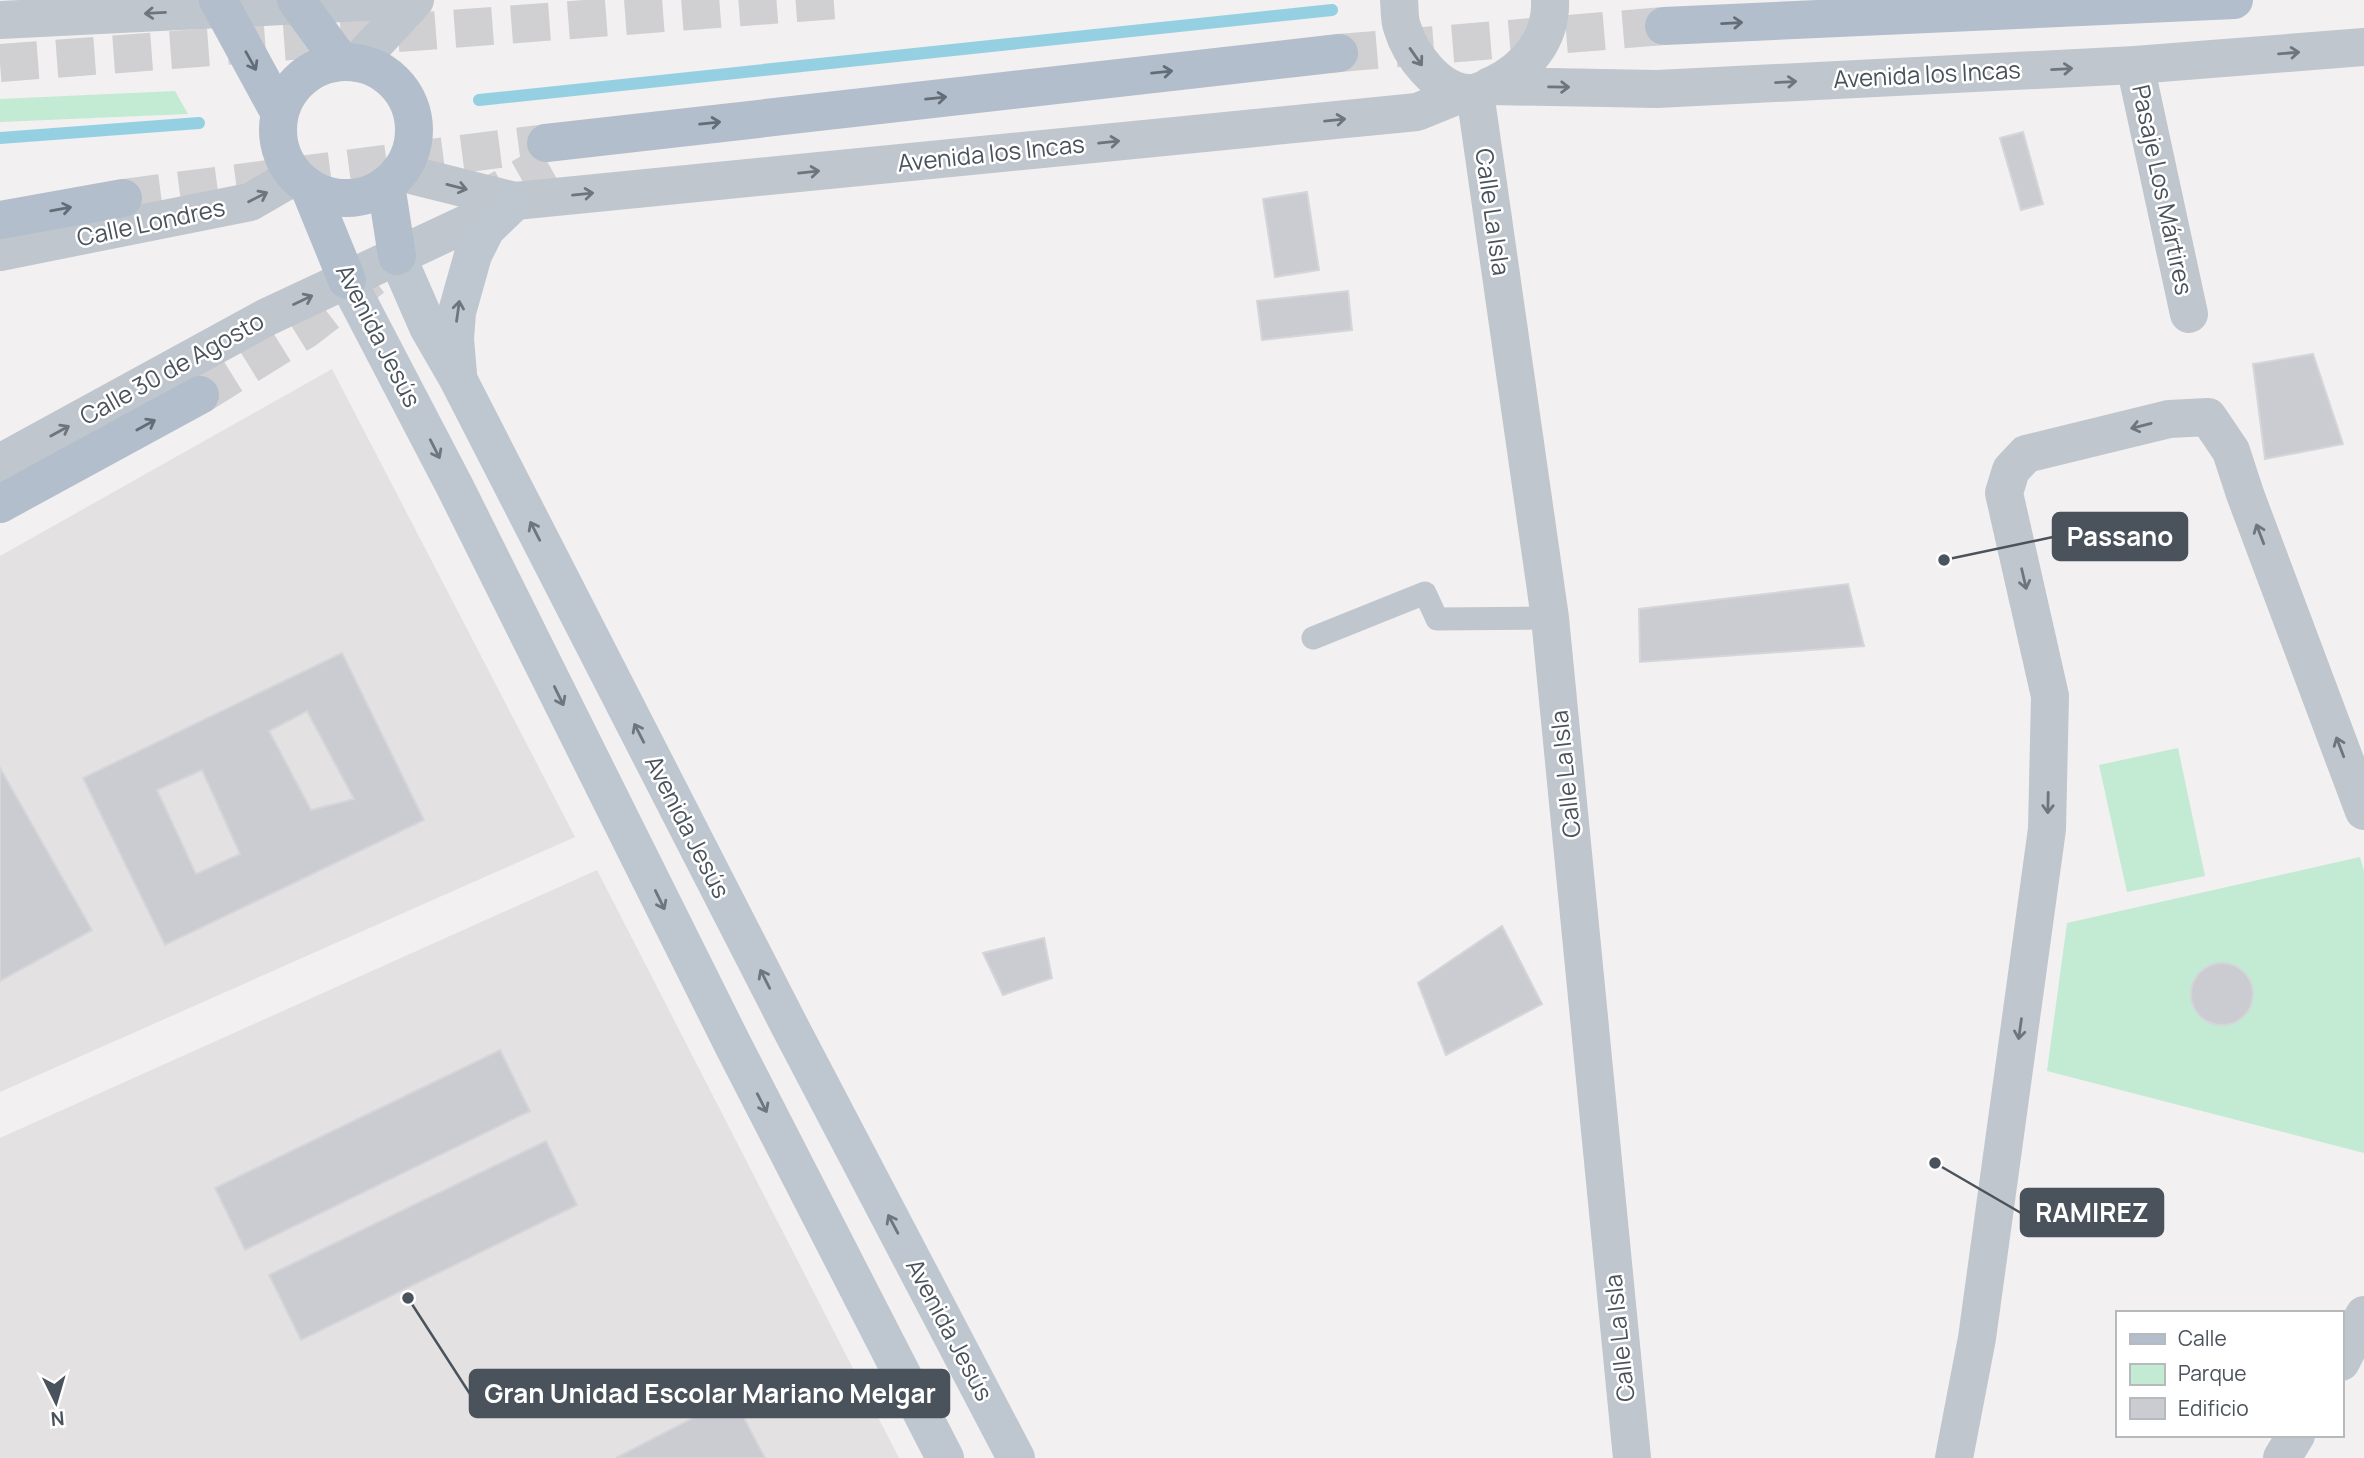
<svg xmlns="http://www.w3.org/2000/svg" width="2364" height="1458" font-family="Manrope,sans-serif">
	<rect width="100%" height="100%" fill="#f2f0f0"/>
	<!-- education -->
	<g fill="#e3e1e1">
		<polygon points="332,369 575,837 0,1092 0,556"/>
		<polygon points="597,870 899,1458 0,1458 0,1138"/>
	</g>
	<!-- green -->
	<g fill="#c3ead3">
		<polygon points="175,91 188,114 0,122 0,99"/>
		<polygon points="2178,748 2205,876 2127,892 2099,765"/>
		<polygon points="2360,857 2364,871 2364,1153 2047,1071 2067,923"/>
	</g>
	<g fill="none" stroke-linecap="round" stroke-linejoin="round">
		<!-- stream -->
		<g stroke="#95d0e2" stroke-width="12">
			<polyline points="479,100 1332,10"/>
			<polyline points="0,138 199,123"/>
		</g>
	</g>
	<!-- building -->
	<g fill="#cbccd2" stroke="#d4d6da" stroke-width="2" fill-rule="evenodd">
		<polygon points="2023,132 2043,204 2021,210 2000,138"/>
		<polygon points="1307,192 1319,270 1275,277 1263,199"/>
		<polygon points="1348,291 1352,330 1262,340 1257,301"/>
		<polygon points="2313,354 2343,444 2265,459 2253,364"/>
		<polygon points="1848,584 1864,646 1640,662 1639,609"/>
		<path d="M342,653l82,167 -259,125 -82,-167zM307,711l47,88 -43,11 -42,-79zM202,770l38,84 -44,20 -39,-84z"/>
		<polygon points="0,768 92,930 0,981"/>
		<polygon points="1502,926 1542,1004 1446,1055 1418,983"/>
		<polygon points="1044,938 1052,978 1003,995 983,953"/>
		<circle cx="2222" cy="994" r="31"/>
		<polygon points="500,1050 530,1111 245,1250 215,1188"/>
		<polygon points="546,1141 577,1205 301,1340 269,1275"/>
		<polygon points="733,1397 765,1458 616,1458"/>
	</g>
	<g fill="none" stroke-linecap="round" stroke-linejoin="round">
		<!-- primary-tunnel -->
		<g stroke="#d0d0d2" stroke-width="38" stroke-dasharray="38 19" stroke-linecap="butt">
			<polyline points="1339,53 1664,26"/>
			<polyline points="0,63 837,0"/>
			<polyline points="123,198 546,143"/>
			<polyline points="471,206 548,163"/>
			<polyline points="200,395 306,329 377,274"/>
		</g>
		<!-- lane -->
		<polyline stroke="#c0c6cd" stroke-width="23" points="1313,638 1425,593 1437,619 1550,618"/>
		<!-- street -->
		<g stroke="#c0c6cd" stroke-width="38">
			<path d="M1399,0c1,9 0,19 3,27 8,27 35,64 66,66 9,1 17,-4 25,-8 33,-16 59,-46 57,-85"/>
			<polyline points="0,20 403,0"/>
			<polyline points="357,63 415,0"/>
			<polyline points="2135,65 2189,314"/>
			<polyline points="1490,86 1657,89 2135,65 2364,47"/>
			<polyline points="1475,93 1550,618 1632,1458"/>
			<polyline points="399,172 515,201"/>
			<polyline points="0,252 250,202 295,176"/>
			<polyline points="0,463 267,317 515,201 1417,112 1464,93"/>
			<polyline points="2341,1362 2364,1315"/>
			<polyline points="1954,1458 1977,1338 2047,829 2050,696 2004,493 2011,470 2026,454 2169,419 2208,417 2231,451 2245,494 2364,811"/>
			<polyline points="2282,1458 2296,1435"/>
		</g>
		<!-- secondary -->
		<g stroke="#bec6cf" stroke-width="38">
			<polyline points="397,256 428,327 458,379 788,1023 1016,1458"/>
			<polyline points="347,280 455,487 732,1043 945,1458"/>
			<polyline points="458,374 455,339 457,312 473,255 486,229 515,201"/>
		</g>
		<!-- primary -->
		<g stroke="#b2becb" stroke-width="38">
			<polyline points="218,0 279,112"/>
			<polyline points="296,0 341,62"/>
			<polyline points="1664,26 2234,0"/>
			<circle cx="346" cy="130" r="68"/>
			<polyline points="546,143 1339,53"/>
			<polyline points="386,185 397,256"/>
			<polyline points="309,187 347,280"/>
			<polyline points="0,220 123,198"/>
			<polyline points="0,504 200,395"/>
		</g>
	</g>
	<!-- one-way arrows -->
	<defs><path id="oneway-shaft" d="M-6 0H5M1.5-3L5.5 0L1.5 3" fill="none" stroke-width="1.6" stroke-linecap="round" stroke-linejoin="round" transform="scale(1.75)"/></defs>
	<g stroke="#6d757d">
		<use href="#oneway-shaft" transform="translate(155 13) rotate(177)"/>
		<use href="#oneway-shaft" transform="translate(2289 53) rotate(-5)"/>
		<use href="#oneway-shaft" transform="translate(1416 57) rotate(55)"/>
		<use href="#oneway-shaft" transform="translate(2062 69) rotate(-3)"/>
		<use href="#oneway-shaft" transform="translate(1786 82) rotate(-3)"/>
		<use href="#oneway-shaft" transform="translate(1559 87) rotate(1)"/>
		<use href="#oneway-shaft" transform="translate(1335 120) rotate(-6)"/>
		<use href="#oneway-shaft" transform="translate(1109 142) rotate(-6)"/>
		<use href="#oneway-shaft" transform="translate(809 172) rotate(-6)"/>
		<use href="#oneway-shaft" transform="translate(457 187) rotate(14)"/>
		<use href="#oneway-shaft" transform="translate(583 194) rotate(-6)"/>
		<use href="#oneway-shaft" transform="translate(258 197) rotate(-27)"/>
		<use href="#oneway-shaft" transform="translate(303 300) rotate(-25)"/>
		<use href="#oneway-shaft" transform="translate(2141 426) rotate(166)"/>
		<use href="#oneway-shaft" transform="translate(60 431) rotate(-29)"/>
		<use href="#oneway-shaft" transform="translate(2260 534) rotate(-111)"/>
		<use href="#oneway-shaft" transform="translate(2024 579) rotate(77)"/>
		<use href="#oneway-shaft" transform="translate(2340 747) rotate(-111)"/>
		<use href="#oneway-shaft" transform="translate(2048 803) rotate(91)"/>
		<use href="#oneway-shaft" transform="translate(2020 1029) rotate(98)"/>
	</g>
	<g stroke="#646d77">
		<use href="#oneway-shaft" transform="translate(1732 23) rotate(-3)"/>
		<use href="#oneway-shaft" transform="translate(251 61) rotate(61)"/>
		<use href="#oneway-shaft" transform="translate(1162 72) rotate(-6)"/>
		<use href="#oneway-shaft" transform="translate(936 98) rotate(-6)"/>
		<use href="#oneway-shaft" transform="translate(710 123) rotate(-6)"/>
		<use href="#oneway-shaft" transform="translate(61 209) rotate(-10)"/>
		<use href="#oneway-shaft" transform="translate(146 425) rotate(-29)"/>
	</g>
	<g stroke="#6d757e">
		<use href="#oneway-shaft" transform="translate(458 311) rotate(-82)"/>
		<use href="#oneway-shaft" transform="translate(435 449) rotate(63)"/>
		<use href="#oneway-shaft" transform="translate(535 531) rotate(-117)"/>
		<use href="#oneway-shaft" transform="translate(559 696) rotate(64)"/>
		<use href="#oneway-shaft" transform="translate(639 733) rotate(-117)"/>
		<use href="#oneway-shaft" transform="translate(660 900) rotate(64)"/>
		<use href="#oneway-shaft" transform="translate(765 979) rotate(-117)"/>
		<use href="#oneway-shaft" transform="translate(762 1103) rotate(63)"/>
		<use href="#oneway-shaft" transform="translate(893 1224) rotate(-118)"/>
	</g>
	<g text-anchor="middle" stroke-width="5" stroke-linejoin="round" paint-order="stroke">
		<!-- street labels -->
		<g font-size="24" fill="#4a525b" stroke="#fff">
			<text transform="translate(1927 75) rotate(-3)" y="8">Avenida los Incas</text>
			<text transform="translate(991 154) rotate(-6)" y="8">Avenida los Incas</text>
			<text transform="translate(2162 190) rotate(78)" y="8">Pasaje Los Mártires</text>
			<text transform="translate(1492 212) rotate(82)" y="8">Calle La Isla</text>
			<text transform="translate(151 223) rotate(-12)" y="8">Calle Londres</text>
			<text transform="translate(378 336) rotate(63)" y="8">Avenida Jesús</text>
			<text transform="translate(172 369) rotate(-29)" y="8">Calle 30 de Agosto</text>
			<text transform="translate(1566 774) rotate(-96)" y="8">Calle La Isla</text>
			<text transform="translate(687 827) rotate(63)" y="8">Avenida Jesús</text>
			<text transform="translate(949 1330) rotate(62)" y="8">Avenida Jesús</text>
			<text transform="translate(1620 1338) rotate(-96)" y="8">Calle La Isla</text>
		</g>
	</g>
	<!-- callouts -->
	<path fill="none" stroke="#4a525b" stroke-width="2.5" d="M1944 560L2053 537M1935 1163L2021 1213M408 1298L470 1394"/>
	<g fill="#4a525b" stroke="#fff" stroke-width="2.5">
		<circle cx="1944" cy="560" r="7"/>
		<circle cx="1935" cy="1163" r="7"/>
		<circle cx="408" cy="1298" r="7"/>
	</g>
	<g fill="#4a525b" stroke="#4a525b" stroke-width="2.5">
		<rect x="2053" y="513" width="134" height="47" rx="7"/>
		<rect x="2021" y="1189" width="142" height="47" rx="7"/>
		<rect x="470" y="1370" width="479" height="47" rx="7"/>
	</g>
	<g font-size="26" text-anchor="middle" font-weight="bold" fill="#fff">
		<text x="2120" y="546">Passano</text>
		<text x="2092" y="1222">RAMIREZ</text>
		<text x="710" y="1403">Gran Unidad Escolar Mariano Melgar</text>
	</g>
	<!-- legend -->
	<rect x="2116" y="1311" width="228" height="126" fill="#ffffff" stroke="#b7babd" stroke-width="2"/>
	<rect x="2130" y="1334" width="35" height="10" fill="#b2becb" stroke="#b7babd" stroke-width="2"/>
	<text x="2178" y="1346" font-size="21" fill="#4a525b">Calle</text>
	<rect x="2130" y="1364" width="35" height="21" fill="#c3ead3" stroke="#b7babd" stroke-width="2"/>
	<text x="2178" y="1381" font-size="21" fill="#4a525b">Parque</text>
	<rect x="2130" y="1398" width="35" height="21" fill="#cbccd2" stroke="#b7babd" stroke-width="2"/>
	<text x="2178" y="1416" font-size="21" fill="#4a525b">Edificio</text>
	<!-- north arrow -->
	<g transform="translate(56 1402) rotate(175)" stroke="#ffffff" stroke-width="5" paint-order="stroke">
	<path d="M0-5L12 26L0 18L-12 26Z" fill="#4a525b"/>
	<text y="-10" font-size="19" font-weight="bold" text-anchor="middle" fill="#4a525b">N</text>
	</g>
</svg>
